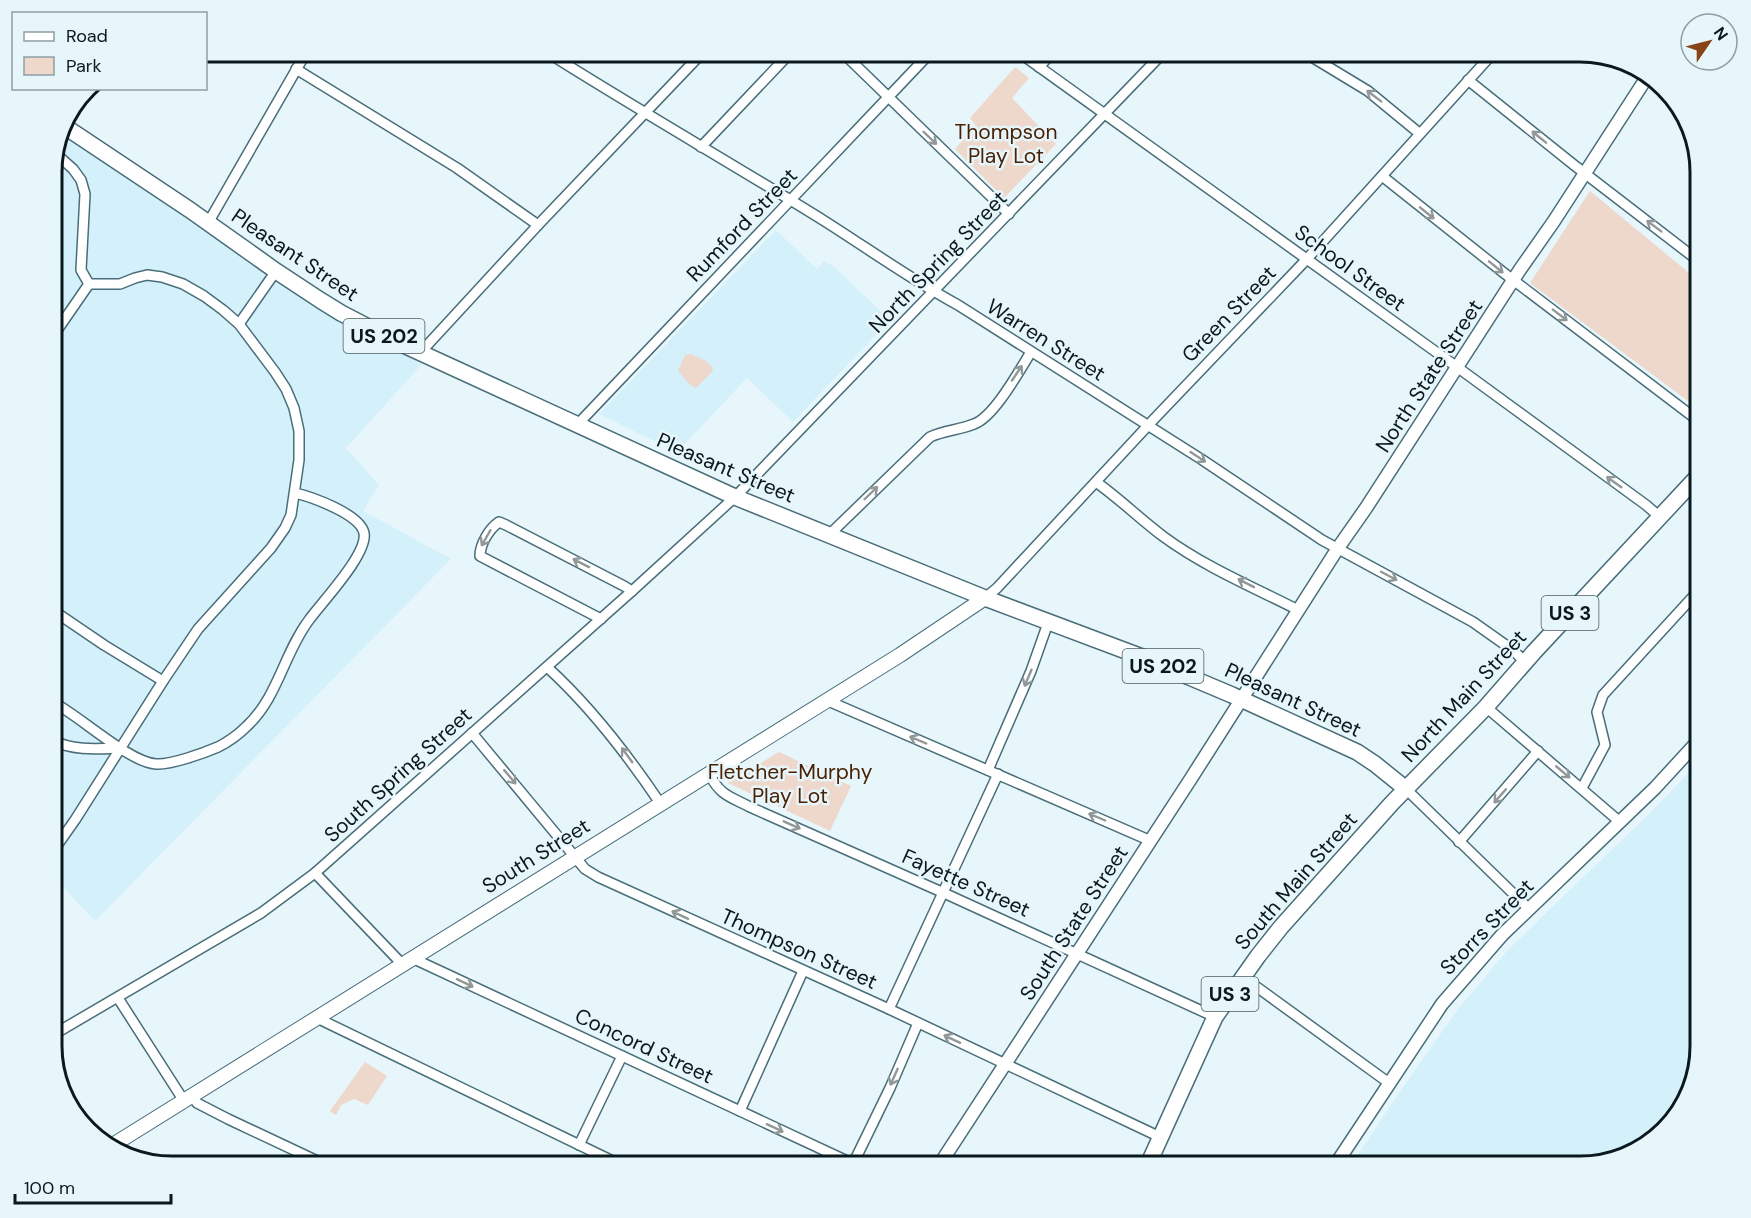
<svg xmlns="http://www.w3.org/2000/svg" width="1751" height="1218" font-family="'DM Sans',sans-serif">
	<rect width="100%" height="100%" fill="#e6f6fb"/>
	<!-- built -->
	<g fill="#d4f1fb">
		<polygon points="59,131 179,211 295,293 380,343 422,364 346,448 379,485 363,511 451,559 95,921 59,883 51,891 51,164"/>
		<polygon points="776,230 817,269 824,261 829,265 831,264 890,320 793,422 747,378 677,452 599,414"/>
		<polygon points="1700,761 1700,1047 1680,1114 1633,1154 1580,1167 1350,1167 1390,1106 1458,1009 1508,950 1650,813"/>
	</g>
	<!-- green -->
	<g fill="#eed8cc">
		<polygon points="1015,67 1029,78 1012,98 1056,144 1004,198 955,149 976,126 970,118"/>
		<polygon points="1590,191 1700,282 1700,410 1530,283"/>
		<polygon points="691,354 706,361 713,368 712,372 696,388 689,384 678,371 685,355"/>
		<polygon points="779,752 851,786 830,831 728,783"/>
		<polygon points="365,1062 387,1076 368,1105 354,1099 341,1105 336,1115 330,1111"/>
	</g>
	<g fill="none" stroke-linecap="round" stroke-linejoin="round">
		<!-- minor casing -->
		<g stroke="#496e79" stroke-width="12">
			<g id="minor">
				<path d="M545,51c93,59 188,113 281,171 44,28 86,58 132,83l243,154 121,81 151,82 41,29 11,11"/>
				<polyline points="841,51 1009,214"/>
				<polyline points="1017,51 1457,367 1646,505 1660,517"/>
				<polyline points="1302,51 1368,91 1419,133"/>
				<polyline points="1039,67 1054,51"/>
				<polyline points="296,69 457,168 538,225"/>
				<polyline points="1468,80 1574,165 1700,262"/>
				<polyline points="701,147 792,51"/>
				<polyline points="54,152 73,169 81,180 85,194 81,270 89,284"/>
				<polyline points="1382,176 1504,273 1700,422"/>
				<polyline points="208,223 307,51"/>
				<polyline points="239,324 276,271"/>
				<polyline points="51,339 89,284"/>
				<polyline points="420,353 538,225 704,51"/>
				<polyline points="577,425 932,51"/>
				<path d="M1096,482c24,17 45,38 68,55 41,30 89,50 134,73"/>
				<path d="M830,534l100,-97c14,-7 30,-7 44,-13 20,-7 45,-53 57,-72"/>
				<polyline points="985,598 997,588 1155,418 1306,260 1495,51"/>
				<polyline points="51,609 104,645 163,681"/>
				<path d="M601,619l-121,-63c0,-12 9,-27 19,-34l7,3 118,61 8,5"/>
				<path d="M547,667c44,40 80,87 113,136"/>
				<polyline points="826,700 1151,841"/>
				<path d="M51,701c28,14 77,61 105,63 15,1 48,-11 62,-17 10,-5 21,-13 29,-21 31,-29 37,-73 62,-106 13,-18 59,-66 55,-87 -4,-19 -52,-36 -69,-40"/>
				<polyline points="1486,707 1620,822"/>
				<polyline points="472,733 585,869 598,877 889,1009 1160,1137"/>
				<path d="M51,740c23,11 45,9 69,8"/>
				<polyline points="988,770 1031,671 1048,623"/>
				<path d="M709,774c12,22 20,22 41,33l194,86 271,124"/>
				<polyline points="1582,788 1605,745 1597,712 1603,695 1700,589"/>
				<polyline points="1406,789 1529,909"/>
				<polyline points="1459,842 1538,751"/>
				<polyline points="51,854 75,820 163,681 198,629 271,548 285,528 291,515 299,460 299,431 294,408 286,389 275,372 239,324 223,310 204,296 183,284 162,277 147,275 135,278 120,284 89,284"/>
				<polyline points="315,873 402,964"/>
				<polyline points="412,958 860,1167"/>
				<polyline points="1243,977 1389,1083"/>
				<polyline points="118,998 184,1101"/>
				<polyline points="889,1009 998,774"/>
				<polyline points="317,1018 625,1167"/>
				<polyline points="51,1036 261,913 315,873 632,591 735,497 1165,51"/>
				<polyline points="192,1096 197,1103 228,1119 330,1167"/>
				<polyline points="740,1111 803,971"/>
				<polyline points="579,1145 622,1056"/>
				<polyline points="853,1164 890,1088 918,1023"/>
			</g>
		</g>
		<!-- tertiary casing -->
		<g stroke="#496e79" stroke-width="15">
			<g id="tertiary">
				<polyline points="938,1167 1190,780 1338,548 1366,508 1519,271 1554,221 1649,74"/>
				<polyline points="1334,1167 1442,1004 1502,935 1655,788 1700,739"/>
			</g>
		</g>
		<!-- secondary casing -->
		<g stroke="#496e79" stroke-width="16">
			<polyline id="secondary" points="108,1148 900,655 985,598"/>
		</g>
		<!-- primary casing -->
		<g stroke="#496e79" stroke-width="18">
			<g id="primary">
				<polyline points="61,124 190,210 276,271 320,300 341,313 395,341 735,497 985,598 1142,657 1232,695 1357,752 1375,764 1406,789"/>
				<polyline points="1147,1167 1215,1017 1258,956 1281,927 1392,803 1486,707 1534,652 1700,474"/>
			</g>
		</g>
		<!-- minor -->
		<use href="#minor" stroke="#fff" stroke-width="9"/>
		<!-- tertiary -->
		<use href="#tertiary" stroke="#fff" stroke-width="12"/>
		<!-- secondary -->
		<use href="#secondary" stroke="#fff" stroke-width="14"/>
		<!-- primary -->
		<use href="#primary" stroke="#fff" stroke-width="15"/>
	</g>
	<!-- one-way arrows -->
	<defs><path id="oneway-shaft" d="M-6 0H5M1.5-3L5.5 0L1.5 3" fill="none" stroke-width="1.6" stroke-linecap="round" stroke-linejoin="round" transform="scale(1.5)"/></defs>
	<g stroke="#909899">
		<use href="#oneway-shaft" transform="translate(1374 96) rotate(-143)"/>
		<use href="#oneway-shaft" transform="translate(1539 137) rotate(-141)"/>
		<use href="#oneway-shaft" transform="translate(930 138) rotate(44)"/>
		<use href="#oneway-shaft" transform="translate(1427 213) rotate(39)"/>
		<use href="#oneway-shaft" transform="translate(1654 226) rotate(-143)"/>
		<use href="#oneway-shaft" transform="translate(1496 267) rotate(39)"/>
		<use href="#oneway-shaft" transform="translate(1560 315) rotate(37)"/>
		<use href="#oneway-shaft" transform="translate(1017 373) rotate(-56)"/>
		<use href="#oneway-shaft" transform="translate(1198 457) rotate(33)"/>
		<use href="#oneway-shaft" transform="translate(1614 482) rotate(-145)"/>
		<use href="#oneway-shaft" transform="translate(871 493) rotate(-44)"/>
		<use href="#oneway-shaft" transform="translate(486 538) rotate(120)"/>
		<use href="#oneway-shaft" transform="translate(581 563) rotate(-153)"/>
		<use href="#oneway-shaft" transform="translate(1389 576) rotate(28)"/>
		<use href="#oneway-shaft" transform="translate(1246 583) rotate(-153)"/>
		<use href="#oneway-shaft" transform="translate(1028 678) rotate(113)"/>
		<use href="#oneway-shaft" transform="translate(918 740) rotate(-157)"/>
		<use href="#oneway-shaft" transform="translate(627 755) rotate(-126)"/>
		<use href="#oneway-shaft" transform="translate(1563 772) rotate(40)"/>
		<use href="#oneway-shaft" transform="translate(510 777) rotate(50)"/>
		<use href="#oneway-shaft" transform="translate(1500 796) rotate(131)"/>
		<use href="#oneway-shaft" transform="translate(1097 817) rotate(-157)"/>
		<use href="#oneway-shaft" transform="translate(792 825) rotate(24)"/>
		<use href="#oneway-shaft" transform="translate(680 915) rotate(-155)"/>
		<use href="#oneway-shaft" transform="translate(465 983) rotate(25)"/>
		<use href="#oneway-shaft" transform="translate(952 1039) rotate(-155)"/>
		<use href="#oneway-shaft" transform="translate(894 1077) rotate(114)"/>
		<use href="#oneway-shaft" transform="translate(775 1128) rotate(25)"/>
	</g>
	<g text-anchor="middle" stroke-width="5" stroke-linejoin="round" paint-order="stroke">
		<!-- shield labels -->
		<g fill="#e6f6fb" stroke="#4b5b60" stroke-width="1.5">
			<rect x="343.5" y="319" width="81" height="34" rx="4.5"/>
			<rect x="1541.5" y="596" width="57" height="34" rx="4.5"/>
			<rect x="1122.5" y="649" width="81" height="34" rx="4.5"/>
			<rect x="1201.5" y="977" width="57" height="34" rx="4.5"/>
		</g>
		<g font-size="20" font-weight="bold" fill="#09191d">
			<text x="384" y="343">US 202</text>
			<text x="1570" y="620">US 3</text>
			<text x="1163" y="673">US 202</text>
			<text x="1230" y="1001">US 3</text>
		</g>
		<!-- park labels -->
		<g font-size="21" fill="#4b2104" stroke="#e6f6fb">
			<text x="1006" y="139">Thompson<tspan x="1006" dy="24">Play Lot</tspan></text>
			<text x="790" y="779">Fletcher-Murphy<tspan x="790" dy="24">Play Lot</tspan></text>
		</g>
		<!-- street labels -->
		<g font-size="21" fill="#09191d" stroke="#e6f6fb">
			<text transform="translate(742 225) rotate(-46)" y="7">Rumford Street</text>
			<text transform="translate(295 255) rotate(34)" y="7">Pleasant Street</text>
			<text transform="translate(938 262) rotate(-46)" y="7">North Spring Street</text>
			<text transform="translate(1350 268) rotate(36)" y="7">School Street</text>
			<text transform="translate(1229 314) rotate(-46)" y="7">Green Street</text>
			<text transform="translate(1046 340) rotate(32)" y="7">Warren Street</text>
			<text transform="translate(1429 376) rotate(-57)" y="7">North State Street</text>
			<text transform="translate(726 468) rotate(23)" y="7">Pleasant Street</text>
			<text transform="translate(1464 696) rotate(-47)" y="7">North Main Street</text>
			<text transform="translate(1293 700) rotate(25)" y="7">Pleasant Street</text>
			<text transform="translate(398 775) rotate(-42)" y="7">South Spring Street</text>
			<text transform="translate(536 856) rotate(-32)" y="7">South Street</text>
			<text transform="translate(1296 881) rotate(-49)" y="7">South Main Street</text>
			<text transform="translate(966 883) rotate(24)" y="7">Fayette Street</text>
			<text transform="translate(1074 923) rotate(-57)" y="7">South State Street</text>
			<text transform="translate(1487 927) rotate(-46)" y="7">Storrs Street</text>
			<text transform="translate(799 949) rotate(24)" y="7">Thompson Street</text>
			<text transform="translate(644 1046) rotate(25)" y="7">Concord Street</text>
		</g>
	</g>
	<!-- crop -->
	<path d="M0 0H1751V1218H0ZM172 62H1580A110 110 0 0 1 1690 172V1046A110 110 0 0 1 1580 1156H172A110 110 0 0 1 62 1046V172A110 110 0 0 1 172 62Z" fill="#e6f6fb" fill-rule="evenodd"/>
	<path fill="none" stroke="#09191d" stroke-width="3" d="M172 62H1580A110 110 0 0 1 1690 172V1046A110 110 0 0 1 1580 1156H172A110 110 0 0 1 62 1046V172A110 110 0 0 1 172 62Z"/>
	<!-- legend -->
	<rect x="12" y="12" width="195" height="78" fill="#e6f6fb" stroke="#8e9ea2" stroke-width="1.5"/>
	<rect x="24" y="32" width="30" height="9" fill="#ffffff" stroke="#8e9ea2" stroke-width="1.5"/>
	<text x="66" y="42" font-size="18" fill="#09191d">Road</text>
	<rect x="24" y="57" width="30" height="18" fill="#eed8cc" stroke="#8e9ea2" stroke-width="1.5"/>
	<text x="66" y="72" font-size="18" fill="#09191d">Park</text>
	<!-- north arrow -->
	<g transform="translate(1709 42) rotate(55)"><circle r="28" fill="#e6f6fb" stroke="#8e9ea2" stroke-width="1.5"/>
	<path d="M0-4.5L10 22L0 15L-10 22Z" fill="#884418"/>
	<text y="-9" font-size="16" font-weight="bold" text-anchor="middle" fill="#09191d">N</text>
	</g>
	<!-- scale -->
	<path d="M15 1194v9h156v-9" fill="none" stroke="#09191d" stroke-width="3"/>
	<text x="24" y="1194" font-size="18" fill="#09191d" stroke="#e6f6fb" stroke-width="4.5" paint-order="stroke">100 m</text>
</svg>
